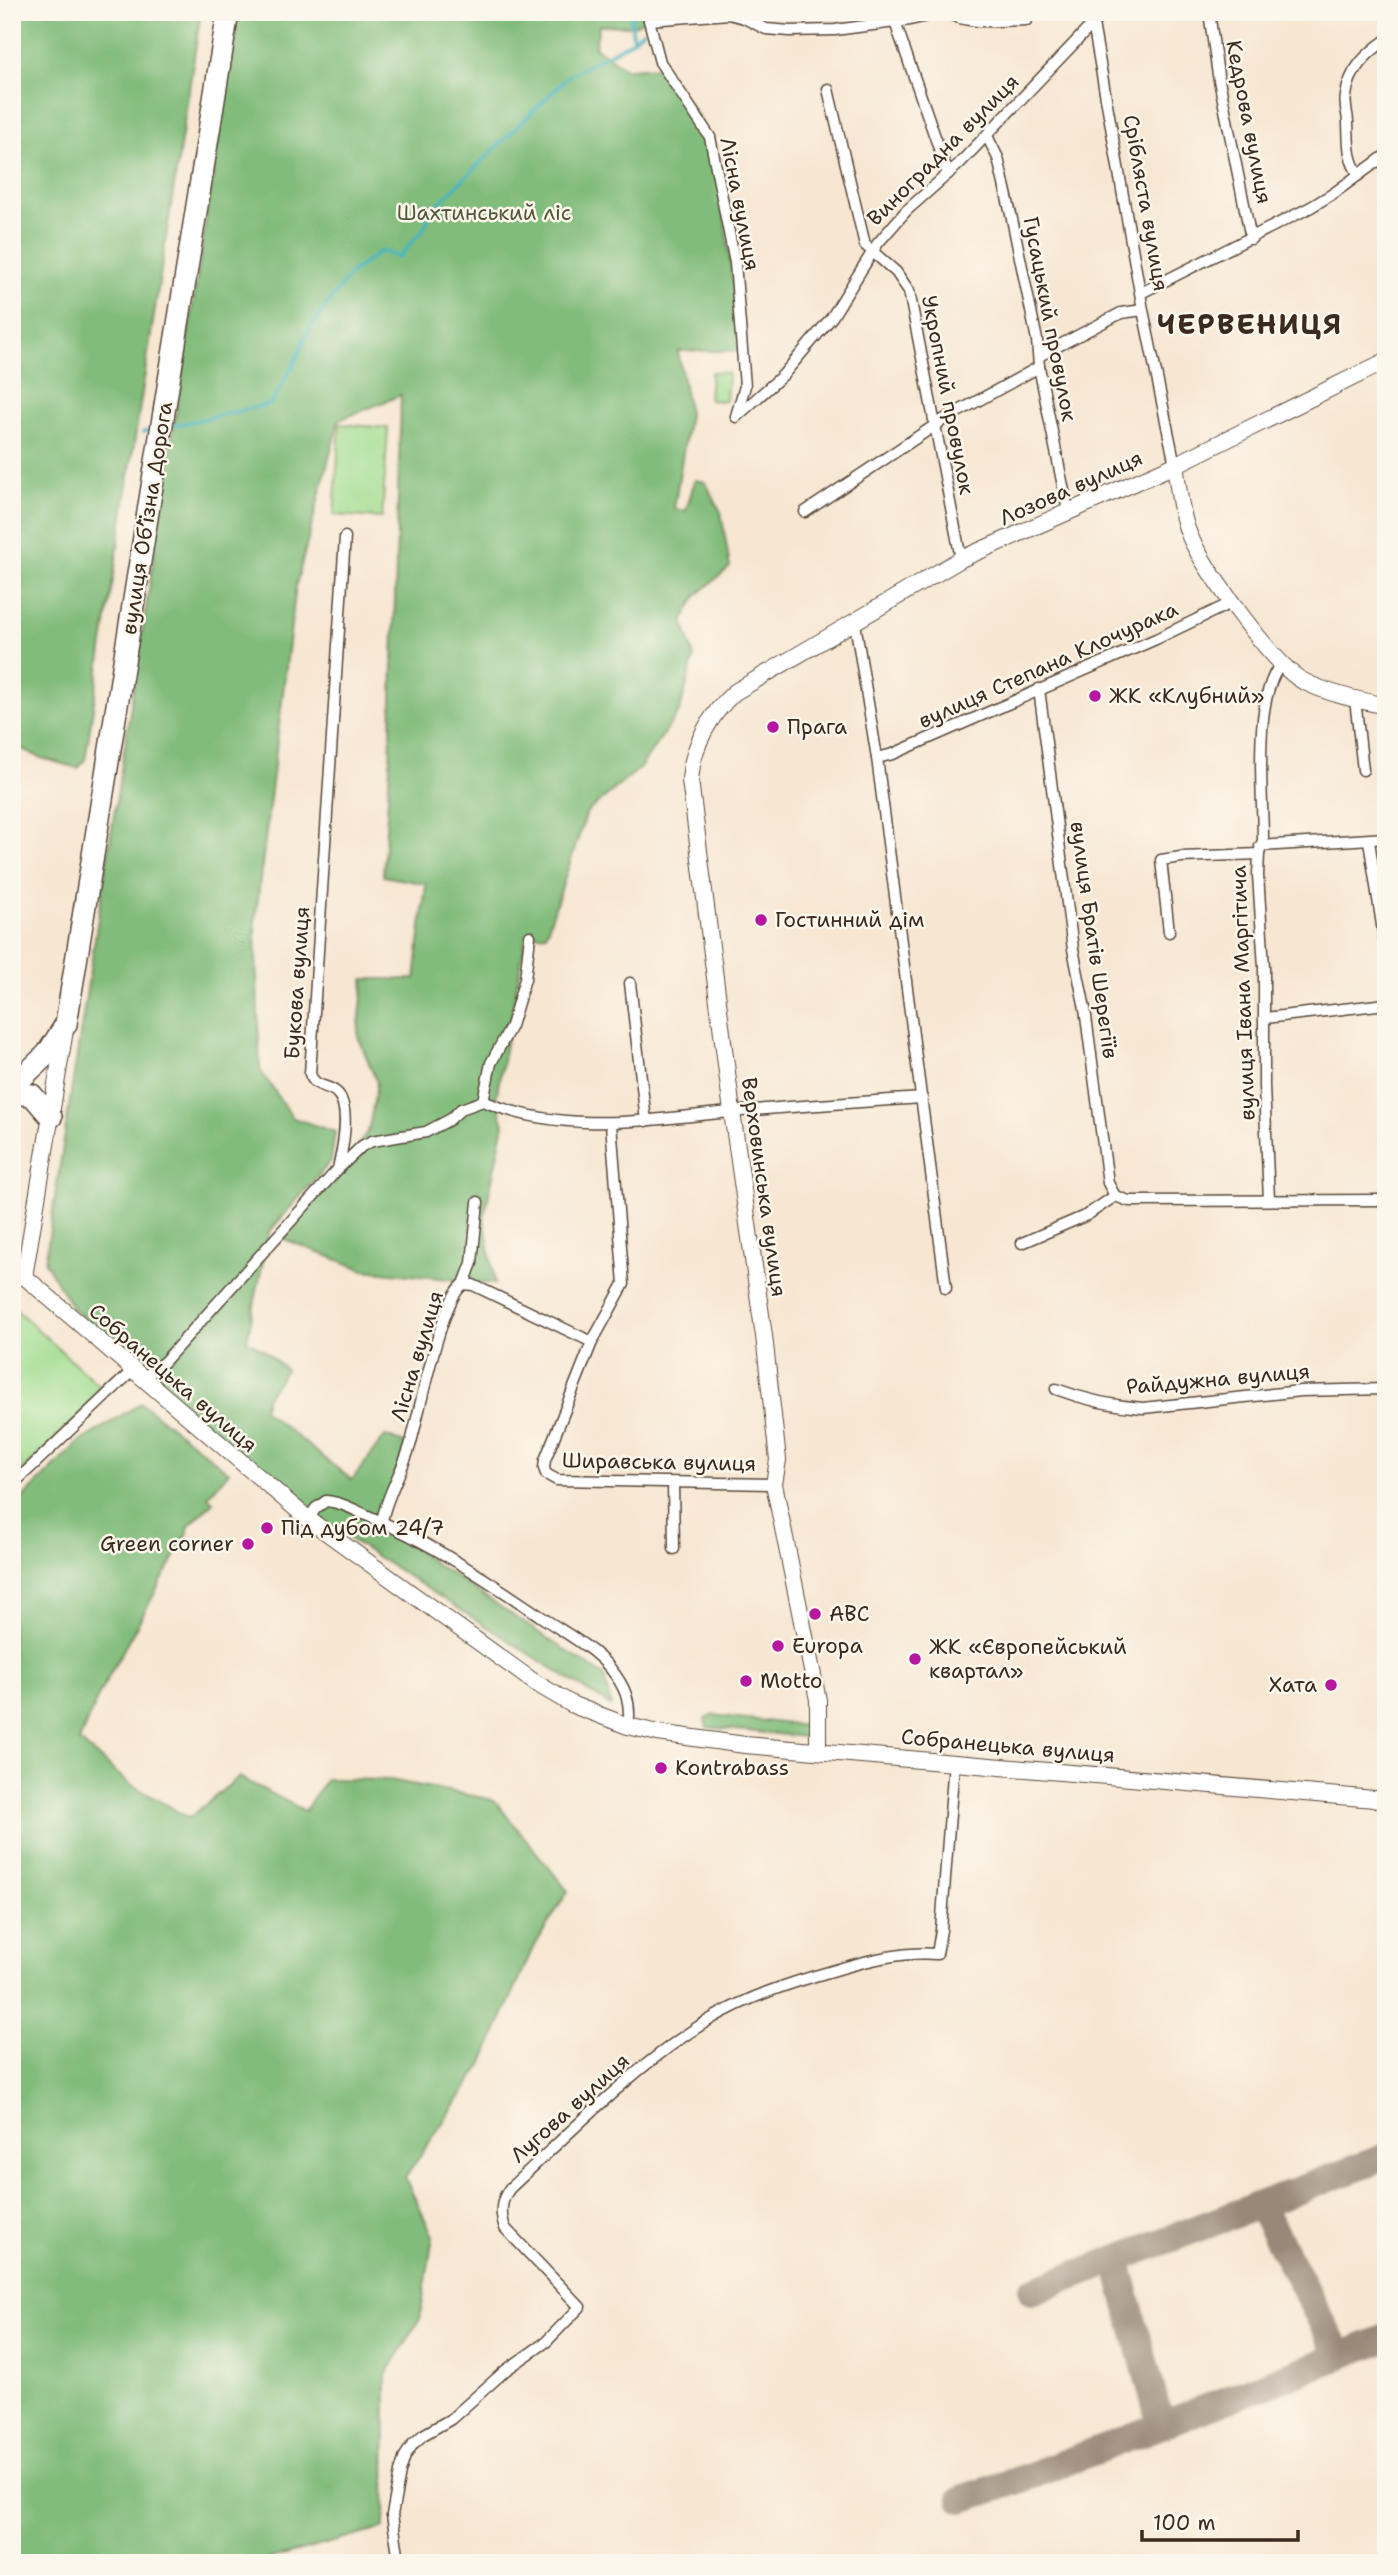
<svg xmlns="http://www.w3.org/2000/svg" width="1398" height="2575" font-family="'Shantell Sans',sans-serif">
	<rect width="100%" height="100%" fill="#fbf7ec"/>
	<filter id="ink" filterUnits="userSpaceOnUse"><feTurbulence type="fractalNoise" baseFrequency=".0143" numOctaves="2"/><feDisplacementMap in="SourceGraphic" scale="14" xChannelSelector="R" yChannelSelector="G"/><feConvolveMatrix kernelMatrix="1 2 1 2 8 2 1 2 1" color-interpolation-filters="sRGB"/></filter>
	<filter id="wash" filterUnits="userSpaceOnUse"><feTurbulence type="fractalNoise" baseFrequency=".00686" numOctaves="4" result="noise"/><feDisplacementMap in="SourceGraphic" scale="28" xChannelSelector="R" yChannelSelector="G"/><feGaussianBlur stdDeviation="1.57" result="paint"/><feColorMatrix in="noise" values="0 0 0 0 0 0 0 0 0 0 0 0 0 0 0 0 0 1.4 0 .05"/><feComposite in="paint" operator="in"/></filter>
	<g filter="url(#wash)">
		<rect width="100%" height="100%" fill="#f7e6d1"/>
		<!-- green -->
		<g fill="#a2dd90" stroke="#6e8457" stroke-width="2">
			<polygon points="711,372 728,373 726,401 709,400"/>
			<polygon points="340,424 388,428 382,518 334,515"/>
			<polygon points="12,1306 105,1391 12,1480"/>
		</g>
		<!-- forest -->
		<g fill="#81bc7a" stroke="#5e734c" stroke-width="2">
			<polygon points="12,12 201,12 85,760 78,768 41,758 12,744"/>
			<polygon points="238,12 659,12 633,26 599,25 595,47 626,69 661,67 699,118 719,172 741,351 678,351 689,414 674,509 686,511 695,480 705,482 721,512 730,567 697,595 683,620 694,657 680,710 640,768 587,812 546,934 526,936 496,1098 504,1124 484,1217 495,1284 364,1270 276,1236 339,1174 369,1129 377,1083 358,1036 364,979 415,979 426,884 383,876 390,766 401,395 339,420 296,585 255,922 260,1070 293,1118 335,1132 331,1161 269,1232 247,1340 264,1350 286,1370 267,1396 263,1410 352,1480 385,1436 407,1444 376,1524 604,1676 611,1706 326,1524 226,1443 73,1309 45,1262"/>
			<polygon points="141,1403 229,1472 208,1496 213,1502 189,1526 187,1535 100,1692 79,1741 127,1782 189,1818 239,1777 305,1811 326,1779 390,1780 494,1800 568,1891 531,1952 482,2065 405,2178 433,2236 420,2319 386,2375 385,2528 256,2563 12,2563 12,1509 78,1443"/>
			<polygon points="713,1715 806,1726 810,1730 809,1734 806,1737 707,1727 705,1719"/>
		</g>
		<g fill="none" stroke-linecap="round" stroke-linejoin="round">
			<!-- stream -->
			<g stroke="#45b4bf" stroke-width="3.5">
				<polyline points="633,40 631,18 636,12"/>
				<polyline points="172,426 271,404 293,366 309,329 351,273 381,251 399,257 423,230 433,209 570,75 627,44 644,30"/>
				<polyline points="143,432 151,431"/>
			</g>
			<!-- taxiway -->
			<g stroke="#998878" stroke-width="28">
				<polyline points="1260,2205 1340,2356"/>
				<polyline points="1116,2259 1161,2425"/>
				<polyline points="1032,2291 1386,2157"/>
				<polyline points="962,2499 1025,2478 1386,2338"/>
			</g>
		</g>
	</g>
	<g filter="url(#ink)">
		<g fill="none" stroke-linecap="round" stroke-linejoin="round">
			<!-- street casing -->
			<g stroke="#574639" stroke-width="13">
				<g id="street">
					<polyline points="651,12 649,20 660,62 710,137 735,263 745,386 736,416"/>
					<path d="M946,12c22,14 56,8 81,8"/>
					<polyline points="1091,12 1143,310 1175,465"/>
					<polyline points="1209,12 1218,75 1251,239"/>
					<polyline points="649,20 729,14 744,18 766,29 790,31 835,30 910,20 944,12"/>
					<polyline points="895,22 948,174"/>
					<polyline points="828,89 865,245 896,272 909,291 961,559"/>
					<polyline points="987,136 998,158 1012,219 1037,340 1039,367 1068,511"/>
					<path d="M1359,175c-12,-17 -10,-33 -11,-52 0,-9 -4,-18 -2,-27 3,-26 20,-42 40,-56"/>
					<polyline points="1141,293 1311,207 1334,193 1386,155"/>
					<polyline points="1039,356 1121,313 1143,310"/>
					<polyline points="736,417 783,375 832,317 878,243 906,211 959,164 1104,12"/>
					<polyline points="805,512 943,420 1039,367"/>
					<polyline points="855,623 877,758 946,1288"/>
					<polyline points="1039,689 1073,949 1085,1009 1108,1183 1115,1196"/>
					<polyline points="1355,699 1363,770"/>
					<polyline points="877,758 893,754 1156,639 1233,602"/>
					<polyline points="1369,841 1386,951"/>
					<polyline points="1260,846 1386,838"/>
					<polyline points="1169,932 1161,860 1181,857 1259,854"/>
					<polyline points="630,983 646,1121"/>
					<polyline points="1265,1018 1386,1004"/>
					<polyline points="483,1101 491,1063 511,1026 525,979 530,936"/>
					<polyline points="611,1124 624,1284 592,1342 545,1460 544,1468 546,1474 557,1480 774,1484"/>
					<path d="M338,1169l24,-23 10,-5 54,-9 23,-12 12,-11 22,-8c79,34 165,19 247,11 64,-6 129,-10 192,-14"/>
					<path d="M1269,1200l-5,-114v-119l-6,-92 1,-21 4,-14c0,-45 -11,-141 18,-176"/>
					<polyline points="1022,1243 1087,1215 1115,1196 1129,1201 1386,1200"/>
					<polyline points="464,1284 473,1285 592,1342"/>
					<path d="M142,1379l22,-17 174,-193c4,-17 14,-63 -2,-77 -10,-8 -21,-4 -26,-18l35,-537"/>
					<path d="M1056,1389c29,11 56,17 87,19l157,-17 86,-2"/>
					<polyline points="673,1483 674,1549"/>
					<polyline points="12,1485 132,1371"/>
					<path d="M308,1519l8,-11 10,-7c14,1 27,8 40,14 64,27 123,66 180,105 21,14 47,28 64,48 15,18 22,35 18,58"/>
					<path d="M382,1521c5,-27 20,-49 28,-75 9,-30 31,-149 54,-162l8,-21 6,-61"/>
					<path d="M394,2563l5,-3 -7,-45 8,-43 5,-16 8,-12 10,-9 28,-16 55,-49 40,-28 34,-35 -75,-79c-5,-15 -5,-27 5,-40 63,-58 125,-123 199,-168 38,-23 81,-37 123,-49 33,-10 70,-20 105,-17l4,-24 13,-168"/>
				</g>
			</g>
			<!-- secondary casing -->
			<g stroke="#574639" stroke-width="18">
				<g id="secondary">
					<path d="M1175,465c4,26 6,55 18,78 16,31 82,124 110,138 26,13 55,19 83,25"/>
					<polyline points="12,1266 308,1519 534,1682 573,1705 628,1726 658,1733 745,1745 1386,1800"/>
					<polyline points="24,1277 65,1030"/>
					<path d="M818,1750v-50l-44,-216 4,-24 -14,-124 -32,-224 -42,-332c2,-34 21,-67 45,-88l226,-133 214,-94 211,-104"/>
				</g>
			</g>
			<!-- highway casing -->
			<g stroke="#574639" stroke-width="24">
				<g id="highway">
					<polyline points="12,1087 47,1054 66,1024 228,12"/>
					<polyline points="12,1093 32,1095 51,1117"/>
				</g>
			</g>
			<!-- street -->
			<use href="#street" stroke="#fff" stroke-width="10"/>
			<!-- secondary -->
			<use href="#secondary" stroke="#fff" stroke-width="16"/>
			<!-- highway -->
			<use href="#highway" stroke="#fff" stroke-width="21"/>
		</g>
	</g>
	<!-- markers -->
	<g fill="#b5179e" stroke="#fbf7ec" stroke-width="2.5">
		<circle cx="1095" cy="696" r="7"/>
		<circle cx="773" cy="727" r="7"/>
		<circle cx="761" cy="920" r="7"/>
		<circle cx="267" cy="1528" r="7"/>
		<circle cx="248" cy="1544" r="7"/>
		<circle cx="815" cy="1614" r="7"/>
		<circle cx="778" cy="1646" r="7"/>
		<circle cx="915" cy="1659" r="7"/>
		<circle cx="746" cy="1681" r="7"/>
		<circle cx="1331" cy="1685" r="7"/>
		<circle cx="661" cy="1768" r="7"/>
	</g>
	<g text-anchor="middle" stroke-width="5" stroke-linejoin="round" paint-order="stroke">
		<!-- street labels -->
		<g font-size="21" fill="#3b2a1e" stroke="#fbf7ec">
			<text transform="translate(1249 122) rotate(79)" y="7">Кедрова вулиця</text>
			<text transform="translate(943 150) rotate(-45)" y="7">Виноградна вулиця</text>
			<text transform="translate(1146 203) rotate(80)" y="7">Срібляста вулиця</text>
			<text transform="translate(740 204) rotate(79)" y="7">Лісна вулиця</text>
			<text transform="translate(1050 319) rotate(79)" y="7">Гусацький провулок</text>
			<text transform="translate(948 395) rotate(79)" y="7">Укропний провулок</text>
			<text transform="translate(1071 488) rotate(-24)" y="7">Лозова вулиця</text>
			<text transform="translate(147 518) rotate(-81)" y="7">вулиця Обʼїзна Дорога</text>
			<text transform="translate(1048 665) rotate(-24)" y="7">вулиця Степана Клочурака</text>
			<text transform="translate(1094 940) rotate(82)" y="7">вулиця Братів Шерегіїв</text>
			<text transform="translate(297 983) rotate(-86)" y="7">Букова вулиця</text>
			<text transform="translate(1243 993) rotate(-92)" y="7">вулиця Івана Маргітича</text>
			<text transform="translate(764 1187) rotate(82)" y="7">Верховинська вулиця</text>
			<text transform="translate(417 1356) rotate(-73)" y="7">Лісна вулиця</text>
			<text transform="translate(173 1378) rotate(41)" y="7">Собранецька вулиця</text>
			<text transform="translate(1218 1379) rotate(-5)" y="7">Райдужна вулиця</text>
			<text transform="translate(659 1462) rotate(1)" y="7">Ширавська вулиця</text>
			<text transform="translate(1008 1746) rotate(5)" y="7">Собранецька вулиця</text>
			<text transform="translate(570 2108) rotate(-42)" y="7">Лугова вулиця</text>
		</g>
		<!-- park labels -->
		<g font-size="21" fill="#55573a" stroke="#fbf7ec">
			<text x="484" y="220">Шахтинський ліс</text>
		</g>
		<!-- poi labels -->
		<g font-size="21" fill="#3b2a1e" stroke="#fbf7ec" text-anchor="start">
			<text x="1109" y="703">ЖК «Клубний»</text>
			<text x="787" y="734">Прага</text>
			<text x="775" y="927">Гостинний дім</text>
			<text x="281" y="1535">Під дубом 24/7</text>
			<text x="234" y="1551" text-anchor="end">Green corner</text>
			<text x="829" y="1621">ABC</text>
			<text x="792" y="1653">Europa</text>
			<text x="929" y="1654">ЖК «Європейський<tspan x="929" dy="24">квартал»</tspan></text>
			<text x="760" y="1688">Motto</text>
			<text x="1317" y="1692" text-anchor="end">Хата</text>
			<text x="675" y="1775">Kontrabass</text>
		</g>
		<!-- district labels -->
		<g font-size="28" font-weight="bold" letter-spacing="2" fill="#3b2a1e" stroke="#fbf7ec">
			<text x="1250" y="334">ЧЕРВЕНИЦЯ</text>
		</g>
	</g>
	<!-- margin -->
	<rect width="1398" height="2575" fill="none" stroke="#fbf7ec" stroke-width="42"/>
	<!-- scale -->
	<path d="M1142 2530v10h156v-10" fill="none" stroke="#3b2a1e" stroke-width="3.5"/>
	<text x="1153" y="2530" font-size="21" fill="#3b2a1e" stroke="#fbf7ec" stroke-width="5" paint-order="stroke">100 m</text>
</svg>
